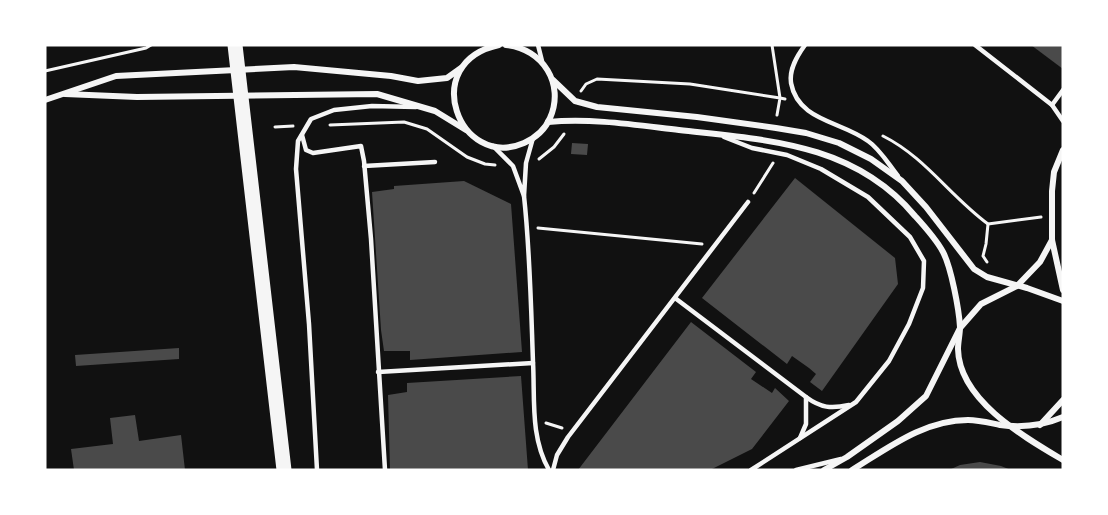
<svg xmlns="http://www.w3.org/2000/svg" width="1108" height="515" font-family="'IBM Plex Serif',serif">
	<rect width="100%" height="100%" fill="#111"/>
	<!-- building -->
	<g fill="#4a4a4a">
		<polygon points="1031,45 1063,45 1063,69"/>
		<polygon points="572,143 588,144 587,155 571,154"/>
		<polygon points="795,178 895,258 898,284 822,391 810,382 816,374 809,368 792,356 787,364 702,298"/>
		<polygon points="464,181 511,204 522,352 410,360 410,351 384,351 381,330 372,192 394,189 394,186"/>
		<polygon points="691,322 756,372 751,379 772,393 775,388 789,401 752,449 710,470 578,470"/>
		<polygon points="179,348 179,359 76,366 75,355"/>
		<polygon points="521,376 528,470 390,470 388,395 407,392 407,383"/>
		<polygon points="135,415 139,441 181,435 185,470 74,470 71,449 113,444 110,418"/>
		<polygon points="980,462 1001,466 1011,470 949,470 960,465"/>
	</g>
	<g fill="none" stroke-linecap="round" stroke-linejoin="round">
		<!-- path -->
		<g stroke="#f5f5f5" stroke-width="3">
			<polyline points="772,45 780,98 785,99"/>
			<polyline points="45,71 146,48 151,45"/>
			<polyline points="581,91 586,84 597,79 690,84 780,98 777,115"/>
			<polyline points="330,125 404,122 427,129 467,157 485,164 495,165"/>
			<polyline points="275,127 293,126"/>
			<path d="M883,136c42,21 67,60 105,88l53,-7"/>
			<polyline points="539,159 554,147 564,134"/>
			<polyline points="754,193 773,163"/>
			<polyline points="538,228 702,244"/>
			<polyline points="987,262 983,256 986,244 988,224"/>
			<polyline points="546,423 562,428"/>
		</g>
		<!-- service -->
		<g stroke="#f5f5f5" stroke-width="4.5">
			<polyline points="538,45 542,61"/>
			<path d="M805,45c-8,11 -16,24 -14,38 7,38 50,38 77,58 12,8 21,24 30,35"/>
			<polyline points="975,45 1052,105 1063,121"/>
			<polyline points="1052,105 1063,90"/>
			<polyline points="302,135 306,150 313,153 361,146 364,161 371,239 385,470"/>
			<polyline points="724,137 752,148 787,155 821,169 868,197 910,237 924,261 923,288 909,324 889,361 856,402 751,470"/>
			<polyline points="493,146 513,166 524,196 526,163 533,138"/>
			<polyline points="364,166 435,162"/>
			<path d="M524,196c6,55 7,110 9,166 2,36 -3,75 16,108"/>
			<polyline points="675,298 806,397"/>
			<polyline points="378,372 533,363"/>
			<path d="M800,438l6,-14v-27c15,11 25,12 43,8"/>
			<polyline points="317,470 309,324 296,169 298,141 311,119 334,110 372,106 416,107"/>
			<polyline points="553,470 557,455 568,437 748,202"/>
			<polyline points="796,470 841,459"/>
		</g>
		<!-- minor -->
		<g stroke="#f5f5f5" stroke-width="6">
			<path d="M499,45c-81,17 -40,126 25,98 11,-5 21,-13 26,-25 15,-34 -7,-69 -44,-73"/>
			<polyline points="553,80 575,101 597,107 697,117 776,128 806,133 839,143 871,159 902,181 926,207 974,269 987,277 1027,288 1063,301"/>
			<polyline points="65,94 137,97 377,94 435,111 466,130"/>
			<polyline points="45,100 116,76 294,67 391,76 418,81 447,78 461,68"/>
			<path d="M548,122c44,-4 88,3 131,8 88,10 175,13 236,86 10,11 21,23 28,36 8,15 16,57 17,75 0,7 -2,15 -2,22 1,51 66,88 105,111"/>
			<polyline points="1063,150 1054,172 1052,191 1052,240 1063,290"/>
			<polyline points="1040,425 1063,400"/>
			<polyline points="824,470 847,457 898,421 926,396 960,328 981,304 1017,286 1040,262 1052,240"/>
			<path d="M852,470c36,-22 72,-50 116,-50 11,0 22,3 32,5 23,3 42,1 63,-8"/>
		</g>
		<!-- primary -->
		<polyline stroke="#f5f5f5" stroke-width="15" points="235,45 284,470"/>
	</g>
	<!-- border -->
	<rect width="1108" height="515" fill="none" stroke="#ffffff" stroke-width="93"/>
</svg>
